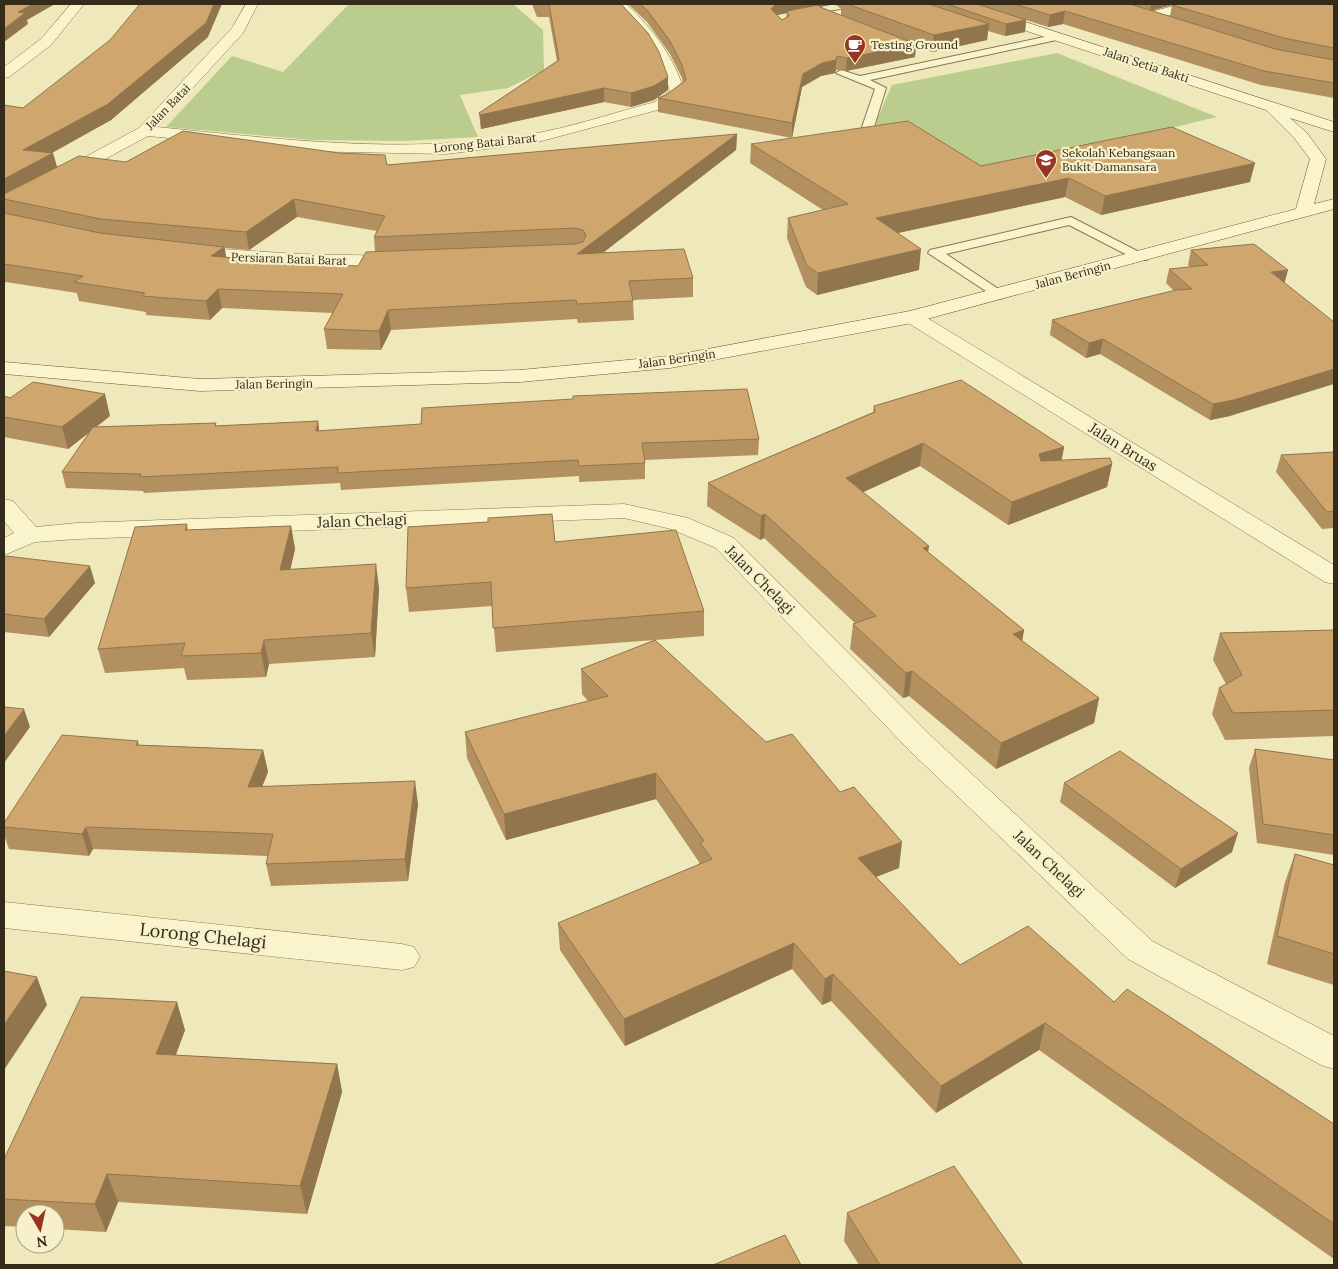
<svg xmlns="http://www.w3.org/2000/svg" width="1338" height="1269" font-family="Lora,serif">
	<rect width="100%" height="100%" fill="#efe8ba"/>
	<!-- green -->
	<g fill="#bbcd8e">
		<polygon points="349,4 513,4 543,30 544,70 508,88 460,95 478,137 403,141 312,140 166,127 232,56 283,72"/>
		<polygon points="1057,53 1217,117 984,172 875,124 892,85"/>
	</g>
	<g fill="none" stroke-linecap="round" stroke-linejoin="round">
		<!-- lane casing -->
		<g stroke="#867754" stroke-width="2">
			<g id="lane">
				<polygon points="875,4 894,4 834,17 842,21 837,24 818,16 823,13"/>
				<polygon points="1058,34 1061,35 1061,39 870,80 886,88 874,127 868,130 862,127 875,89 836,73 841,70 860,76"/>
				<polygon points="1071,217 1149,257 1147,260 1137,260 1069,225 946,254 1003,292 1005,295 1003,298 998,299 928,253 930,250"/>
			</g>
		</g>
		<!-- street casing -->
		<g stroke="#867754" stroke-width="1">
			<g id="street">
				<polygon points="71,4 84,4 51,45 9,77 4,78 4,67 41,39"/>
				<path d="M246,4h12l-15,29 -86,94c120,12 250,28 370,8 42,-7 86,-22 128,-33l15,-11 -9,-27 -11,-19 -37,-41h13c28,26 47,52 59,88l-20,16 -131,35 -88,11 -145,-3 -153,-15 -144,77v-12l135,-73 93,-100z"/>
				<polygon points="1181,4 1200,4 1198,7 1152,20 1146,16 1147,13"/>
				<polygon points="190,247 298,254 397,256 404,258 406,262 404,266 397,268 298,266 183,257 181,253 183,249"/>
				<polygon points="912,311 919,313 1334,565 1334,584 1325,582 905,321 902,317 905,313"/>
				<polygon points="4,499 13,501 36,527 77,523 624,504 688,518 734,538 931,736 1152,941 1334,1036 1334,1069 1321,1065 1128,959 909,750 716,548 671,529 624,518 77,539 35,542 4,555 4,538 14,533 4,521"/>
				<polygon points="4,902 402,944 414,947 420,957 414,967 402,970 4,928"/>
			</g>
		</g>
		<!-- secondary casing -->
		<g stroke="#685838" stroke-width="1">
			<polygon id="secondary" points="952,4 970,4 1334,122 1334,132 1290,118 1307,133 1326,159 1314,204 1334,199 1334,209 912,323 670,368 520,382 200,391 4,374 4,362 200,379 520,370 670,356 910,311 1296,209 1310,159 1295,139 1266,110 954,7"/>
		</g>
		<!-- lane -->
		<use href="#lane" fill="#faf4cd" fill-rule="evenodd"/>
		<!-- street -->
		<use href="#street" fill="#faf4cd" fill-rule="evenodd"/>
		<!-- secondary -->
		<use href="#secondary" fill="#faf4cd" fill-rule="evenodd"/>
	</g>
	<!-- wall -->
	<g fill="#b2905f" fill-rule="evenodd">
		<polygon points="532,4 621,4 668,77 668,90 654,100 631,107 604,102 481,129 479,113 557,61 549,17 537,17"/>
		<path d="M628,4h706v94l-73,-13 -198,-61 -15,3 -22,-7 -1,12 -20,4 -17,-5 -1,9 -55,12 -16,-6 -1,11 -69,14 -10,-1 -1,3 -14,3 -19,11 -10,51 -134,-26v-14l8,-3 17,-13 -1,-4 -12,-24 -23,-32zM835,4l5,4h1v7l-21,-8zM1172,5l-2,11 -18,-5 5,-2zM787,13l-1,5 -4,2 -5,-5z"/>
		<path d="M208,37l-97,83 -59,33 5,14 69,-5 261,3 350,-31 -1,16 -132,102 89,26v19l-60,3 1,20 -56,3 -1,-4 -186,11 -10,20 -54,-1 -3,-20 9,-16 -111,-5 -12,12 -64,-5v-3l-67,-11 -2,-8 -71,-11 -2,1v-178l19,3zM297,217l80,14 -3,6 1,15 -17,14 -110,-5 -22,-4 -1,-9 24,2z"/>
		<polygon points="751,144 981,166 1250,182 1101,215 1065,197 898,233 919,270 817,295 806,287 787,238 788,218 823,210 750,163"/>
		<polygon points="1254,244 1230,416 1210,420 1100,354 1086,358 1050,335 1052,320 1174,291 1166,283 1169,269 1190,267 1188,265 1191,250"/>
		<polygon points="4,396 10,398 110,416 96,427 216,423 216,426 318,421 319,431 759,439 758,455 645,460 645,479 579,482 579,476 341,490 340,483 144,493 143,491 66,488 62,472 91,431 68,449 4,437"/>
		<polygon points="874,406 1064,447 1061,460 1112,464 1107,487 1008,525 920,466 863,492 928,552 1024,630 1022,641 1099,698 1094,723 996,769 909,696 903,698 850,649 853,624 855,623 764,538 760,540 707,506 708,483 873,412"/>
		<polygon points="1334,452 1334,528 1322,529 1276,472 1281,455"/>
		<polygon points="187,524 188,530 291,526 295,549 290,569 379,588 375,657 269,664 266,677 187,680 184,668 105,673 98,649"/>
		<polygon points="555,542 704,611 704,636 655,640 899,868 876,877 960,965 1114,1002 1334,1124 1334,1259 1039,1050 936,1113 831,1001 822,1005 792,969 625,1046 560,950 558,923 699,865 699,862 656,799 506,840 467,758 465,732 588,701 582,694 581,669 655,640 496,652 492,606 409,612 406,588"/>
		<polygon points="4,558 95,583 49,637 4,632"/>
		<polygon points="1334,630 1334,736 1225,740 1212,714 1219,688 1226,684 1213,660 1220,633"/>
		<polygon points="138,741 139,745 263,750 268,772 262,787 418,804 408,881 271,886 266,864 268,856 93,849 89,856 9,849 4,835 4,823"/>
		<polygon points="1255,749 1334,760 1334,855 1257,843 1249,768"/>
		<polygon points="1064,783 1232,852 1175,888 1060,802"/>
		<polygon points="1295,854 1334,865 1334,985 1267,964 1285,882"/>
		<polygon points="185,1030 176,1055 337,1064 342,1092 307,1214 118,1202 106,1232 55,1229 55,1214 25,1214 25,1227 4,1226 4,1159"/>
		<polygon points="847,1213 1023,1265 859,1265 844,1241"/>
	</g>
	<!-- shaded-wall -->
	<g fill="#91754d">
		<polygon points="33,4 55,4 27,20 28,24 4,42 4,29 18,12"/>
		<polygon points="214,4 222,4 208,37 111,120 28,166 23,150"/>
		<polygon points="776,4 835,4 788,13 787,11 787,13 777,15 771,9"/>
		<polygon points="1151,4 1175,4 1150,11"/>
		<polygon points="1065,11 1063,24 1048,27 1050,15"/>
		<polygon points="1026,20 1025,32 1005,36 1006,24"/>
		<polygon points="989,24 987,40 932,52 934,35"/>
		<polygon points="916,44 915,57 846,71 847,58"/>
		<polygon points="837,56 835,73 821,76 802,87 792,138 792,123 803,74 822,63"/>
		<polygon points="668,77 668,90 654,100 631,107 631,93"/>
		<polygon points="604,88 604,102 481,129 480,115"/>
		<polygon points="737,134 736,150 578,272 577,254"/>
		<polygon points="53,153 58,170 4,199 4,179"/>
		<polygon points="1255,163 1250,182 1101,215 1105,196"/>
		<polygon points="1069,178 1065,197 874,238 876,218"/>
		<polygon points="294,199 297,217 249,250 246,232"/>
		<polygon points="224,247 228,265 211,256"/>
		<polygon points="921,249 919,270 817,295 818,273"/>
		<polygon points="1288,270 1284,285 1271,272"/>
		<polygon points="218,289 222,308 210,320 206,301"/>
		<polygon points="388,310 391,330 381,350 379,331"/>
		<polygon points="1103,339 1100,354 1086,358 1089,343"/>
		<polygon points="1334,369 1334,384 1230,416 1210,420 1213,404"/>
		<polygon points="105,394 110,416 68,449 62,427"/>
		<polygon points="318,421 320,438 316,431"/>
		<polygon points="923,443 920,466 844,501 846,478"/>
		<polygon points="1064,447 1060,470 1036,477 1039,454"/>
		<polygon points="1112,464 1107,487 1008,525 1012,502"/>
		<polygon points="765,514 764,538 760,540 761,516"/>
		<polygon points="291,526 295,549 285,593 280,570"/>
		<polygon points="929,546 926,569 923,548"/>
		<polygon points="376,564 379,588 375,657 371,633"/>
		<polygon points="90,566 95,583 49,637 44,619"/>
		<polygon points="1024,630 1020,654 1013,634"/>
		<polygon points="264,640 269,664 266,677 261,653"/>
		<polygon points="912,671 909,696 903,698 906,673"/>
		<polygon points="1099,698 1094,723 996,769 1001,743"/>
		<polygon points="24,709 30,727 4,763 4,736"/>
		<polygon points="263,750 268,772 253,809 248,787"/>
		<polygon points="656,773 656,799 506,840 504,814"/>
		<polygon points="415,781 418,804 408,881 405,859"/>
		<polygon points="86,827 93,849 89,856 82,834"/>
		<polygon points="1238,833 1232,852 1175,888 1181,869"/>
		<polygon points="902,842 899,868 855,885 858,858"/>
		<polygon points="794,943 792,969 625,1046 624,1019"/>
		<polygon points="833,974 831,1001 822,1005 825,979"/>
		<polygon points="37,977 47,1005 4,1070 4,1025"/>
		<polygon points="177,1002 185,1030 165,1082 156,1054"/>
		<polygon points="1045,1023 1039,1050 936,1113 941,1086"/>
		<polygon points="337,1064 342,1092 307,1214 300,1186"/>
		<polygon points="107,1174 118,1202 106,1232 95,1204"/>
	</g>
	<!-- building -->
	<g fill="#cfa76e" stroke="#91754d">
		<polygon points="4,4 33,4 18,12 25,13 4,29"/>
		<polygon points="140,4 214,4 206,23 108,104 23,150 53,153 4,179 4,105 23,108 110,40"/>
		<polygon points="536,4 621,4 648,33 659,52 668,77 654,86 631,93 604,88 480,115 479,113 559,60 549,4 536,5"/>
		<polygon points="640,4 776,4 771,9 782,20 789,16 787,11 818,5 820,7 916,44 847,58 837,56 836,60 822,63 803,74 792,123 658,98 666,95 686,80 682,65 670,41 647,10"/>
		<polygon points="847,4 929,4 989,24 934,35"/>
		<polygon points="947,4 977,4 1026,20 1006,24"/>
		<polygon points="1015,4 1130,4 1275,49 1334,60 1334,83 1264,71 1065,11 1050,15"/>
		<polygon points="1175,4 1334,4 1334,48 1284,38 1172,5"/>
		<polygon points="908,121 981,166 1172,127 1255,163 1105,196 1069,178 876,218 921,249 818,273 807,266 788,218 848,204 751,144"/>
		<polygon points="183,131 339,153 385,155 387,165 737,134 577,254 684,249 693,278 629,281 633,301 577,304 576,300 388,310 379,331 324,329 343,294 218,289 206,301 142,296 145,293 74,282 83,276 4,264 4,213 100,233 224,247 211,256 247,259 245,261 358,266 366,252 575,244 583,242 586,235 583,230 575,228 374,237 385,216 294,199 246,232 101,219 4,199 4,194 79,156 126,162"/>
		<polygon points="1254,244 1288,270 1271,272 1334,322 1334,369 1234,400 1213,404 1103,339 1089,343 1052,320 1176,290 1192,289 1169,269 1208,265 1191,250"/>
		<polygon points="961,380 1064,447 1039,454 1041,461 1110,458 1112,464 1012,502 923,443 846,478 929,546 923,548 1024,630 1013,634 1099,698 1001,743 912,671 906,673 853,624 876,616 765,514 761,516 708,483 875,412 874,406"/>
		<polygon points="33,382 105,394 62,427 4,417 4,396 10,398"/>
		<polygon points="747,389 759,439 642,443 645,463 579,466 578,460 338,473 338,467 140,477 141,474 62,472 93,427 216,423 215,426 318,421 316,431 421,424 422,408 573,399 573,396"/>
		<polygon points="1334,452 1334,511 1327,512 1281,455"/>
		<polygon points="552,514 555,542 676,530 704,611 493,628 491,582 406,588 408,527 488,522 488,518"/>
		<polygon points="187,524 185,530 291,526 280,570 376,564 371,633 264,640 261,653 181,656 185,643 98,649 135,527"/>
		<polygon points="6,556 90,566 44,619 4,614 4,558"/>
		<polygon points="1334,630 1334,710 1233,713 1219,688 1242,675 1220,633"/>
		<polygon points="655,640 766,742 792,734 840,792 854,787 902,842 858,858 960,965 1028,926 1114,1002 1127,989 1334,1124 1334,1224 1045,1023 941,1086 833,974 825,979 794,943 624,1019 558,923 712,859 700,843 704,841 656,773 504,814 465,732 608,696 581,669"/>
		<polygon points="4,707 24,709 4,736"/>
		<polygon points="62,735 138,741 136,745 263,750 248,787 415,781 405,859 266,864 273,834 86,827 82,834 4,827 4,823"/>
		<polygon points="1255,749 1334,760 1334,835 1263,824"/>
		<polygon points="1120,751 1238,833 1181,869 1064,783"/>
		<polygon points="1295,854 1334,865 1334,954 1277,936"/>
		<polygon points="4,971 37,977 4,1025"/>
		<polygon points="81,997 177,1002 156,1054 337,1064 300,1186 107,1174 95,1204 4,1199 4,1159"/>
		<polygon points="954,1166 1023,1265 880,1265 847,1213"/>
		<polygon points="785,1235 801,1265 713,1265"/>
	</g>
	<!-- icons -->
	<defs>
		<g id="cafe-pin" transform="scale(1.125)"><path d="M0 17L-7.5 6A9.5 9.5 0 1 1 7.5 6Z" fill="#973522" stroke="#f6f1ca"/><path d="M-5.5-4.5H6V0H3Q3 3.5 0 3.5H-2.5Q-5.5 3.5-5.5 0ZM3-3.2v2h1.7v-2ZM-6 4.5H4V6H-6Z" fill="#fff"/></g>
		<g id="school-pin" transform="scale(1.125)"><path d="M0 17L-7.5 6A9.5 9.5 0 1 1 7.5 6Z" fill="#973522" stroke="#f6f1ca"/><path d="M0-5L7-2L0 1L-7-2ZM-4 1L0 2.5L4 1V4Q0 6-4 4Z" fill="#fff"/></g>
	</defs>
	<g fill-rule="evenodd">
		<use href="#cafe-pin" x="855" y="45"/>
		<use href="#school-pin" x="1046" y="160"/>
	</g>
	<g text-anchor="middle" stroke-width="4.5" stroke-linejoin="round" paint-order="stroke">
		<!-- far-poi labels -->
		<g font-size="12" fill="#342b1a" stroke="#f6f1ca" text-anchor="start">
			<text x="871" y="49">Testing Ground</text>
			<text x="1062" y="157">Sekolah Kebangsaan<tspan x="1062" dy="14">Bukit Damansara</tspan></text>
		</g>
		<!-- far-street labels -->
		<g font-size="12" fill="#342b1a" stroke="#f6f1ca">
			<text transform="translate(1146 65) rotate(18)" y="4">Jalan Setia Bakti</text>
			<text transform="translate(168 107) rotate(-46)" y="4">Jalan Batai</text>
			<text transform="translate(485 143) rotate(-6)" y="4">Lorong Batai Barat</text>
			<text transform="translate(289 259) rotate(2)" y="4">Persiaran Batai Barat</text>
			<text transform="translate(1073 275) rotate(-15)" y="4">Jalan Beringin</text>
			<text transform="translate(677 359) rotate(-8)" y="4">Jalan Beringin</text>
			<text transform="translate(274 384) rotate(-1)" y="4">Jalan Beringin</text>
		</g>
		<!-- street labels -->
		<g font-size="15" fill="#342b1a" stroke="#f6f1ca">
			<text transform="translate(1123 447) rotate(32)" y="5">Jalan Bruas</text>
			<text transform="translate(362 521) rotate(-2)" y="5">Jalan Chelagi</text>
			<text transform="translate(760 580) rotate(45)" y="5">Jalan Chelagi</text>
			<text transform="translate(1049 864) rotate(43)" y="5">Jalan Chelagi</text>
		</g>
		<!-- near-street labels -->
		<g font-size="18" fill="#342b1a" stroke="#f6f1ca">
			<text transform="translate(203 936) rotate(6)" y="6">Lorong Chelagi</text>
		</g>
	</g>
	<!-- border -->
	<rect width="1338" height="1269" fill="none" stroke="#342b1a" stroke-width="10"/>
	<!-- north arrow -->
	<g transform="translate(40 1229) rotate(171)"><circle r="24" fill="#f6f1ca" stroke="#a8a284"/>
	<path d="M0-4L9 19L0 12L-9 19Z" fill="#973522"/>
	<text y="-8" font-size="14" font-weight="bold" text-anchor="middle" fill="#342b1a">N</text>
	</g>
</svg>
